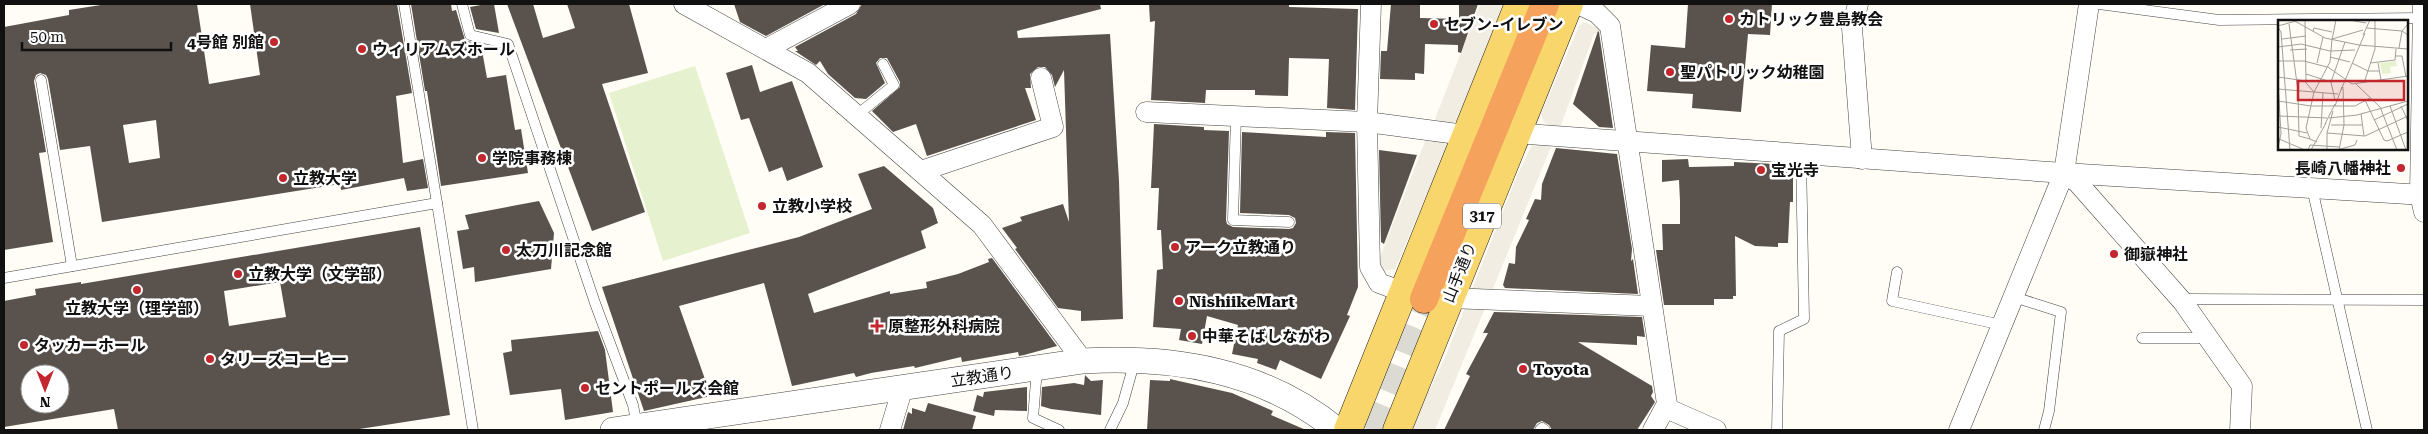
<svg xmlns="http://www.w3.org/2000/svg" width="2428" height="434" font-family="'Roboto Serif','Noto Sans JP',serif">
	<rect width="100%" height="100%" fill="#fffdf5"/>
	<!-- pitch -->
	<polygon fill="#e6f2cf" points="695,66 750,233 663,261 609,93"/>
	<!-- plaza -->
	<g fill="#f1ede2">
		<polygon points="1480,4 1505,4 1456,122 1441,122 1435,119"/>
		<polygon points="1585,22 1605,32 1594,34 1560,128 1549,126 1544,122 1541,114 1579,26"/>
		<polygon points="1429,131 1446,141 1447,147 1395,269 1384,271 1380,269 1378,262"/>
		<polygon points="1534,141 1553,142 1435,430 1410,430 1424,396 1431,388 1446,355 1516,178"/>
	</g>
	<!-- building -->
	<g fill="#5a524d" fill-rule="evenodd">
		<path d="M107,4h90l12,80 51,-9 -10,-71h147l15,89 -16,3 7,67 20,-4 5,29 -21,3 -3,-13 -63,12 -1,-6 -238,38 -12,-76 -30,4 -12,-71 -2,-4 -6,-2 -4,2 -2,6 12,71 -7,1 14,89 -49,8v-223l65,-12v-5zM156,120l4,38 -31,5 -6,-38z"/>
		<polygon points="411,4 451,4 452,11 456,10 465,40 481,45 487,78 506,75 515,130 521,129 528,173 441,186 427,91 425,91"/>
		<polygon points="486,4 494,4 499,33 476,29 470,7"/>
		<polygon points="507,4 533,4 543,38 575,28 567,4 629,4 648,73 602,84 645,212 592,231"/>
		<polygon points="734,4 764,5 825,4 766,36 740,22"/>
		<polygon points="862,4 1100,4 1101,9 1017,31 1018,38 1110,34 1119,181 1123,319 1081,321 1081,311 1058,308 1015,249 1017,248 1002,228 1022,221 1020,217 1063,204 1069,222 1064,70 1055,87 1052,75 1045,67 1038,67 1030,74 1031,88 1025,88 1036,120 927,156 916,124 893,132 872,111 900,87 900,82 887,58 880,58 876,63 885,83 866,99 855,98 828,74 820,61 816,65 795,51 798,51 795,47 856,14"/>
		<polygon points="1149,4 1289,4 1289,7 1358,9 1355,110 1327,108 1329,59 1289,58 1288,96 1255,95 1255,90 1206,90 1205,103 1151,100 1155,21 1150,22"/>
		<polygon points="1391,4 1420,4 1420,18 1459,19 1459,4 1478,4 1461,53 1458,52 1458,45 1425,44 1424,74 1415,73 1415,80 1380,79 1381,51 1387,51"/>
		<polygon points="1688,4 1772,4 1770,35 1748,34 1741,112 1692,108 1693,94 1647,91 1651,45 1685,48"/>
		<polygon points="1598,31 1599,32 1613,128 1599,127 1573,104"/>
		<polygon points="752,65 760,92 792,81 823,167 787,181 782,167 769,172 749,118 741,120 726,73"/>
		<polygon points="1154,124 1204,127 1204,130 1229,131 1226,220 1227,224 1233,227 1289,229 1293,228 1296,223 1295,218 1289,215 1240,213 1242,132 1326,137 1326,132 1355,133 1358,287 1347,315 1350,316 1321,379 1280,360 1276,370 1257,363 1258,359 1232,354 1238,325 1207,316 1202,344 1179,340 1181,329 1153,327 1157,270 1163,269 1161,230 1157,230 1159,188 1151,188"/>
		<polygon points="1556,148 1617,154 1632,249 1631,261 1633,259 1638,294 1505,288 1503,285 1509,263 1515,264 1516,247 1529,220 1526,219 1535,199 1541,200 1542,184"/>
		<polygon points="1379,150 1417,155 1384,244 1381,242"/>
		<polygon points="1688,159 1689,167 1734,166 1734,162 1793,165 1793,202 1790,202 1788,243 1778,243 1778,247 1755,246 1735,236 1736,296 1733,296 1733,299 1714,299 1714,305 1664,305 1656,250 1663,250 1662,224 1680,224 1680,201 1679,180 1662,182 1662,160"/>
		<polygon points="884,166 933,208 938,223 921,231 926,248 808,294 814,313 890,291 890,294 927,288 926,282 958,274 989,262 988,259 992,258 1057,346 1024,355 1019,356 1018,352 962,362 961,357 915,368 914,366 871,373 856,377 854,373 792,386 764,283 679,306 711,396 644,411 602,287 799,237 872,209 858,174"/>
		<polygon points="539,201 554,233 551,269 475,282 474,267 463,269 457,231 469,229 465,215"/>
		<path d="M420,227l30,188 -97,15h-235l-4,-21 -110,18v-126l32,-6 -1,-6 46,-7v2zM280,282l6,35 -57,9 -5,-35zM30,374h30v30h-30z"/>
		<polygon points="1494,312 1642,317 1645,337 1637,336 1637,345 1578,342 1652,386 1653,392 1651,396 1655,402 1637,430 1552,430 1549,425 1542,421 1537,423 1533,430 1444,430 1470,376 1466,374 1488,333 1483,333"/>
		<polygon points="598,331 605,350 613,412 565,420 561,389 510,395 503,353 512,351 511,340"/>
		<polygon points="1085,375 1091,381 1103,380 1101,415 1051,409 1041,406 1042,387 1074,383 1084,385"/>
		<polygon points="1170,379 1232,393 1273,411 1271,415 1306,430 1147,430 1150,380 1170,381"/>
		<polygon points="1027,387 1027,411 995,410 994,416 973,411 977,395 983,397 984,392"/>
		<polygon points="928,403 976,416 972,430 903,430 908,412 912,414 912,408 925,412"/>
	</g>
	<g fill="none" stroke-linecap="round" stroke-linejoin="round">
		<!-- motorway-tunnel -->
		<polyline stroke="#dbdad3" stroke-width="28" stroke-dasharray="28 14" stroke-linecap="butt" points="1370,430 1424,299"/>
		<!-- service casing -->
		<g stroke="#444" stroke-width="11">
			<g id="service">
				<polyline points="404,4 437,203"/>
				<polyline points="462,4 470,35 508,44 595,303 633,405 637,426"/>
				<polyline points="2099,4 2219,20 2423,18"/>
				<polyline points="41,80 72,266"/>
				<polyline points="857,115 894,85 883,64"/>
				<polyline points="1236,116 1233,220 1289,222"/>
				<polyline points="2312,188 2367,430"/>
				<polyline points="1897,272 1892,301 2002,325"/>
				<polyline points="4,278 437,203 473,430"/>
				<polyline points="2014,297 2061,312 2049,411 2044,430"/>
				<polyline points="2183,302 2189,299 2424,300"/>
				<polyline points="2142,338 2199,338 2206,334"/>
				<polyline points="1037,369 1033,418 1059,430"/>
				<polyline points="1110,430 1123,403 1135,360"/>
				<polyline points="1540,430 1542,428 1545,430"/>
				<polyline points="1777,430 1779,331 1804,319 1801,155"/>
			</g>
		</g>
		<!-- minor casing -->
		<g stroke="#444" stroke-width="21">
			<g id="minor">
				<polyline points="684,4 808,73 982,225 1083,361"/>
				<polyline points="1371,4 1367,122 1370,267 1379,283 1403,292"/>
				<polyline points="1578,4 1597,13 1610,26 1667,404 1653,430"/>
				<polyline points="1858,4 1852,28 1862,159"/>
				<polyline points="2423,4 2420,194 2424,212"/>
				<polyline points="766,49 850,4"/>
				<polyline points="1146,112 1367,122 1465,135"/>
				<polyline points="1515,133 2064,173 2424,195"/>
				<polyline points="921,171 1053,127 1041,78"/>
				<polyline points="2064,173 2077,182 2183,302 2242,386 2240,430"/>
				<polyline points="1449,298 1652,306"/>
				<polyline points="1666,408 1716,430"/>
				<polyline points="890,430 903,387"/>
				<polyline points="1959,430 2064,173 2089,4"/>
			</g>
		</g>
		<!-- tertiary casing -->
		<g stroke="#444" stroke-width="26">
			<path id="tertiary" d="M613,430l470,-69c91,-5 181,9 254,69"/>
		</g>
		<!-- primary casing -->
		<g stroke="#222" stroke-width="29">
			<g id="primary">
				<polyline points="1348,430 1519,4"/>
				<polyline points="1397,430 1569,4"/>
			</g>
		</g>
		<!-- motorway casing -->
		<g stroke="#222" stroke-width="29">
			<polyline id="motorway" points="1424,299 1545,4"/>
		</g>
		<!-- service -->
		<use href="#service" stroke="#fff" stroke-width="10"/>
		<!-- minor -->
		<use href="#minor" stroke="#fff" stroke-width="20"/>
		<!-- tertiary -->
		<use href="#tertiary" stroke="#fff" stroke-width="25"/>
		<!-- primary -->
		<use href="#primary" stroke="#f9d66b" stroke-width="28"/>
		<!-- motorway -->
		<use href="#motorway" stroke="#f5a25d" stroke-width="28"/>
	</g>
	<!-- markers -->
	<g fill="#c4262e" stroke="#fff" stroke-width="2">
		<circle cx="1729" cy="19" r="5"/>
		<circle cx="1434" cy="24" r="5"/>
		<circle cx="274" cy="42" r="5"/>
		<circle cx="362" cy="49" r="5"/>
		<circle cx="1670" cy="72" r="5"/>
		<circle cx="482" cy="158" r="5"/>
		<circle cx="2401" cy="168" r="5"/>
		<circle cx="1761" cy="170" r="5"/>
		<circle cx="283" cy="178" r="5"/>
		<circle cx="762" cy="206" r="5"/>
		<circle cx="1175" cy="247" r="5"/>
		<circle cx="506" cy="250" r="5"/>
		<circle cx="2114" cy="254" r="5"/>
		<circle cx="238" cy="274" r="5"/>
		<circle cx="137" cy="290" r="5"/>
		<circle cx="1179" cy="301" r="5"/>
		<path d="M874.5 318.5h5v5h5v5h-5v5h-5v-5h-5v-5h5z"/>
		<circle cx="1192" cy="336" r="5"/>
		<circle cx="24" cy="345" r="5"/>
		<circle cx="210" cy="359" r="5"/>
		<circle cx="1523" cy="369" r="5"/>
		<circle cx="585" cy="388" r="5"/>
	</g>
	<g text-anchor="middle" stroke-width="5" stroke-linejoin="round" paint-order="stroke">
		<!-- shield labels -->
		<rect fill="#fff" stroke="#585858" stroke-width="1" x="1463" y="203.5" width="38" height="25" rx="4"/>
		<g font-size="15" font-weight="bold" fill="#111">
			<text x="1482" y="221">317</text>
		</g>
		<!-- poi labels -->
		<g font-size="16" font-weight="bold" fill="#111" stroke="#fff" text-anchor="start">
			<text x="1739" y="25">カトリック豊島教会</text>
			<text x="1444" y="30">セブン-イレブン</text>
			<text x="264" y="48" text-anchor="end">4号館 別館</text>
			<text x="372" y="55">ウィリアムズホール</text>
			<text x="1680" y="78">聖パトリック幼稚園</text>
			<text x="492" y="164">学院事務棟</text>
			<text x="2391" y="174" text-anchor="end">長崎八幡神社</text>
			<text x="1771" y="176">宝光寺</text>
			<text x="293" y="184">立教大学</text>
			<text x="772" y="212">立教小学校</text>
			<text x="1185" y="253">アーク立教通り</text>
			<text x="516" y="256">太刀川記念館</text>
			<text x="2124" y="260">御嶽神社</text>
			<text x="248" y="280">立教大学（文学部）</text>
			<text x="1189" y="307">NishiikeMart</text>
			<text x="137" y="314" text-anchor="middle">立教大学（理学部）</text>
			<text x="888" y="332">原整形外科病院</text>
			<text x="1202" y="342">中華そばしながわ</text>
			<text x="34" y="351">タッカーホール</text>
			<text x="220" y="365">タリーズコーヒー</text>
			<text x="1533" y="375">Toyota</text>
			<text x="595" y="394">セントポールズ会館</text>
		</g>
		<!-- street labels -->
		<g font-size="16" fill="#111" stroke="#fff">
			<text transform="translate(1459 272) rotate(-68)" y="6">山手通り</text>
			<text transform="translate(982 376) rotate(-8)" y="6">立教通り</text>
		</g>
	</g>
	<!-- overview -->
	<g transform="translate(2278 20)">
		<rect width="130" height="130" fill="#fffdf5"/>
		<path d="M118,41l1,5 -7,1 1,6 -9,1 -2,-11z" fill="#e6f2cf"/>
		<path fill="none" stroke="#a09f9a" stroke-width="1" d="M15,0l32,18 34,7M27,0l1,63 8,9M71,0l17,3M11,4l9,67 1,45 11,3M0,6l18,-5M0,7l3,5 9,118M89,8l35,3 6,4M35,11l1,-3 18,4M85,15l7,-15M4,19l24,-3M54,20l4,-20M81,25l49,4M0,27l23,-3 29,7 25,-1M121,28l3,-17 6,-7M12,30l17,-1M117,36h7l4,21M52,37l20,5M0,41h26l23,6M39,43l6,-26M74,43l16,8h11M92,43l25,-3 1,-11M100,43l3,17M50,47l24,17 56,-8M28,54l25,8M0,57l28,4M0,62l3,52 -3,13M86,63l11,-34v-29M78,64l24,23 17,43M0,69l60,5M63,70l24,-57M57,80l-4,-18 14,-40M87,80l19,40 3,1 21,-9M0,81l33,5h44l15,-8M57,86l7,-19M112,86l16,44M123,86l7,15M55,91l-6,22 38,3 43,-20M83,94l3,22M1,96l48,2M51,98l28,-3 51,-14M96,100l34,-16M47,104l10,-20M53,105h31M0,107l29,6M43,108l2,-35M49,113v16M1,119l26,11M39,122l-7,-3 -4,-11 8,-36 16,-30 2,-23 31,-9M30,130l2,-5 29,2M33,130l15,-27M59,130l18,-5 2,-5M61,130l5,-25 -1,-38"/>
		<path fill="#c4262e" fill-opacity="0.15" stroke="#c4262e" stroke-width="2.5" d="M20,61h106v19h-106z"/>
		<rect width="130" height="130" fill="none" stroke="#111" stroke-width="2.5"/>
	</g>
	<!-- border -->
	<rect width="2428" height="434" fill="none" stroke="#111111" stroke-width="10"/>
	<!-- north arrow -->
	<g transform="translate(45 389) rotate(180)"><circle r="24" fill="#ffffff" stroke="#a0a0a0"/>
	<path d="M0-4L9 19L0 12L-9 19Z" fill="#c4262e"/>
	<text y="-8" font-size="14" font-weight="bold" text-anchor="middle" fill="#111111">N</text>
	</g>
	<!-- scale -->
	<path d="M22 42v8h149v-8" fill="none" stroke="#111111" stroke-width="2.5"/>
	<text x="30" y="42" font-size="15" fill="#111111" stroke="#ffffff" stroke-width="4" paint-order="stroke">50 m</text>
</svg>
